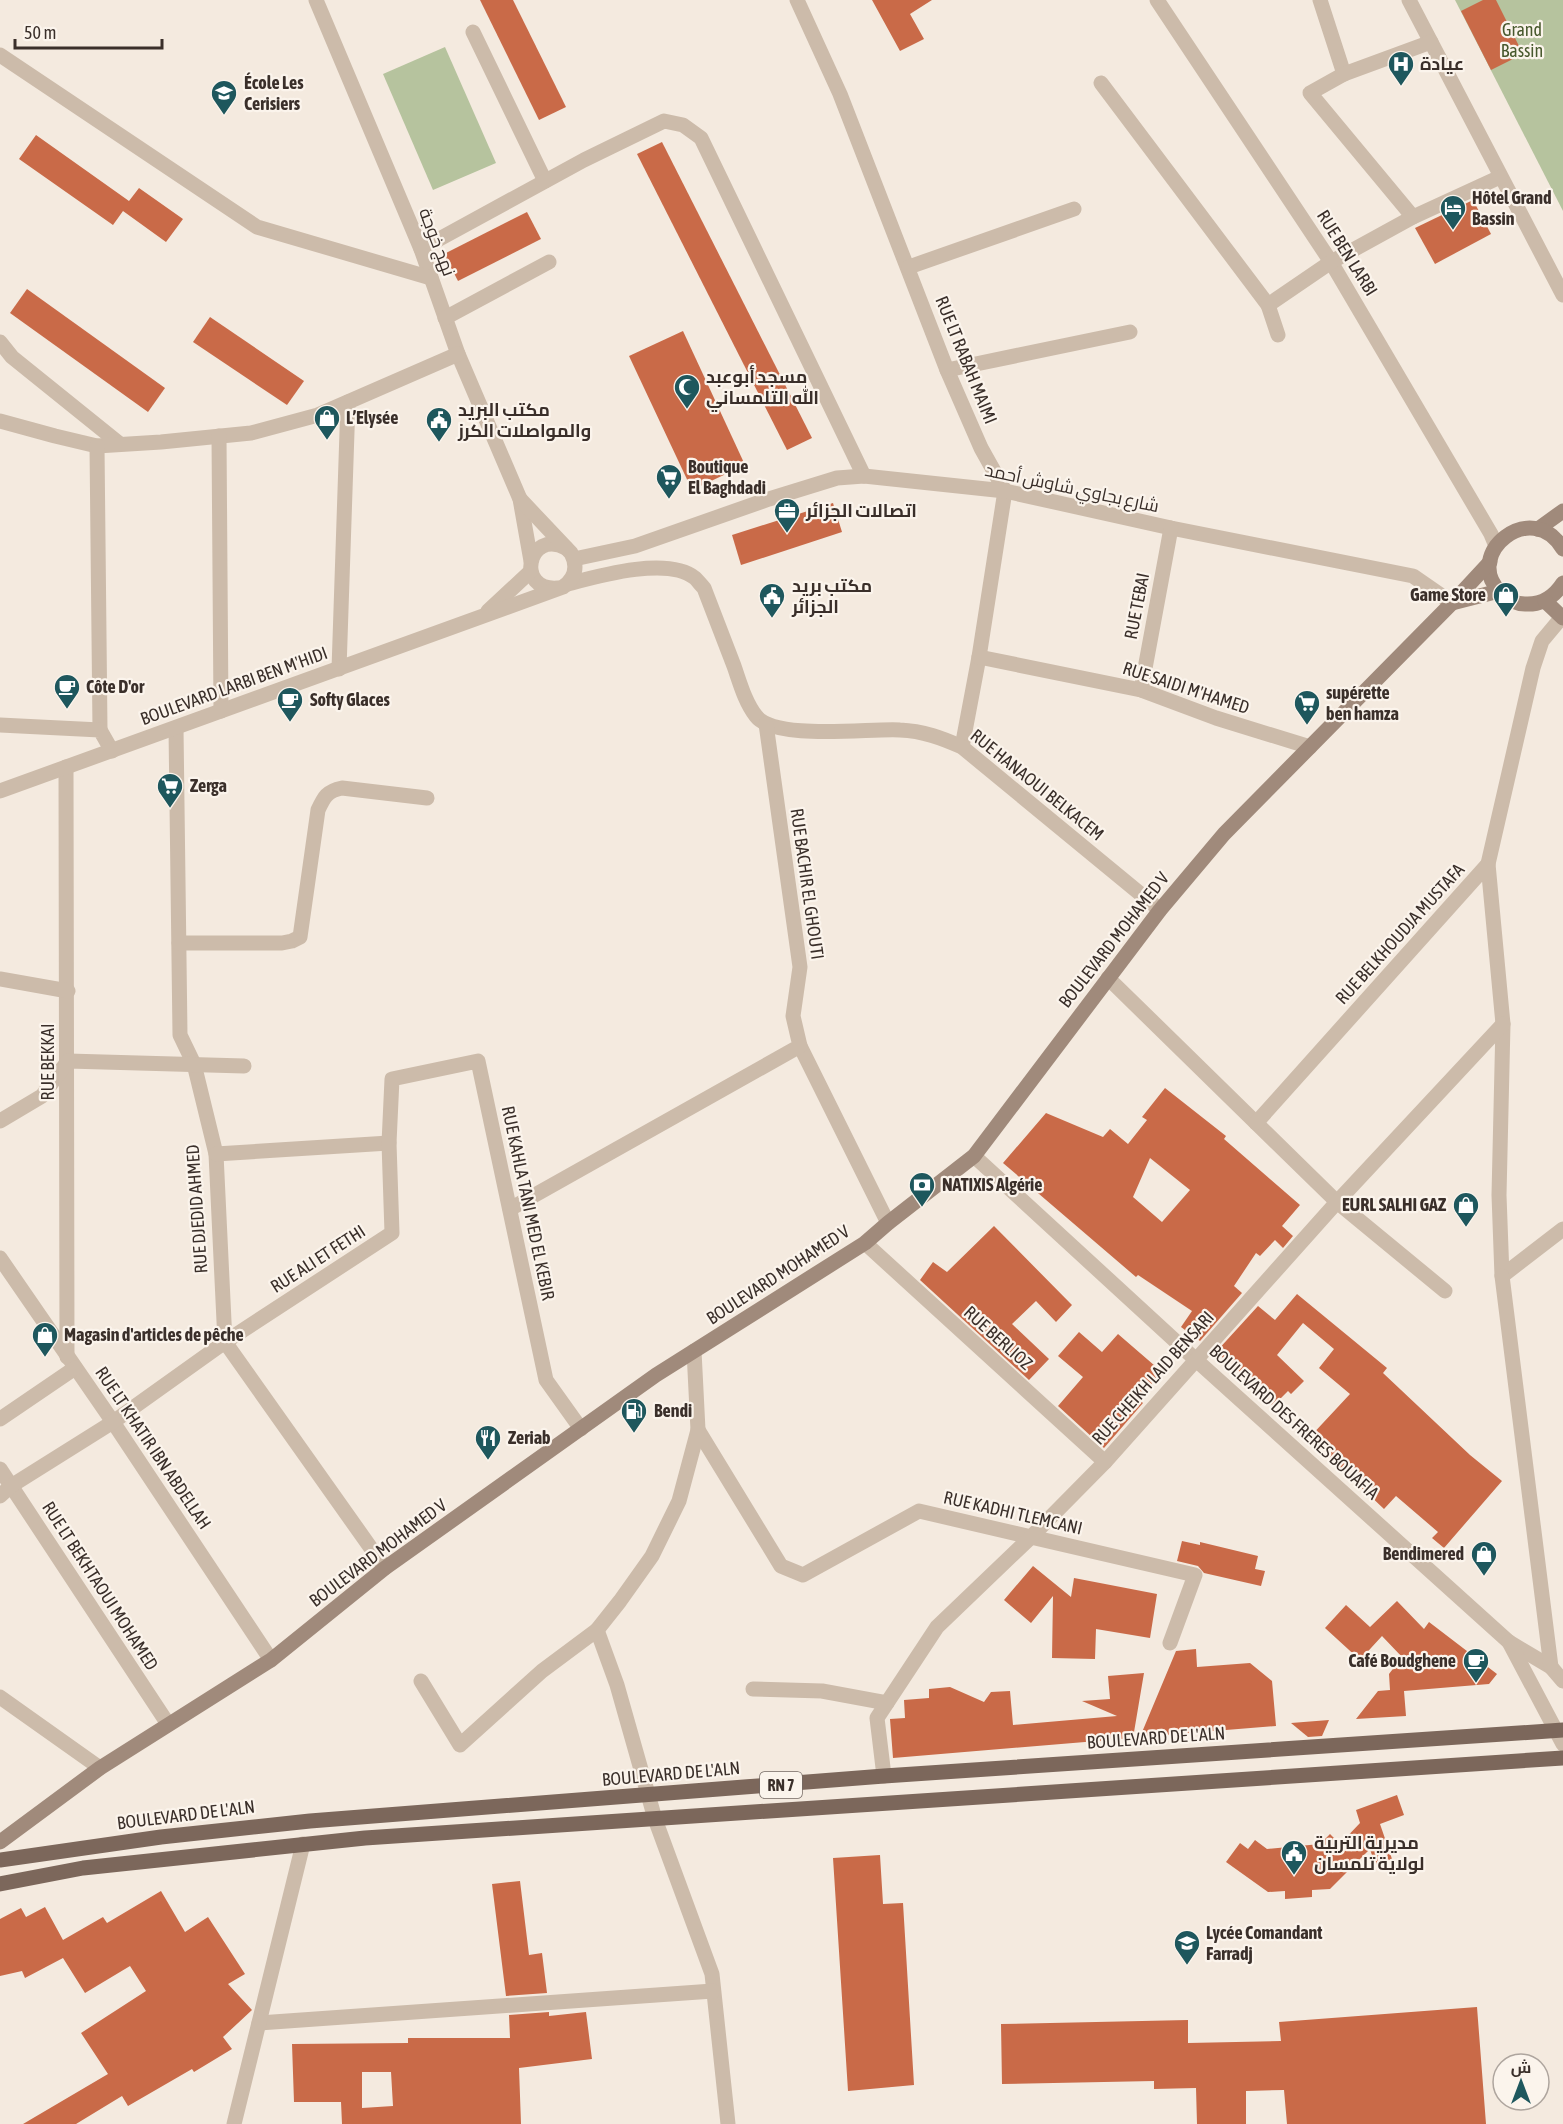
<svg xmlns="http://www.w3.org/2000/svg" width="1563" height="2124" font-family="'Asap Condensed',Cairo,sans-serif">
	<rect width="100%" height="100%" fill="#f4eadf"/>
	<!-- green -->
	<g fill="#b6c39e">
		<polygon points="1455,0 1563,0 1563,211"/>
		<polygon points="445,47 496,163 433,190 383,74"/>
	</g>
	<!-- building -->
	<g fill="#c96a48" fill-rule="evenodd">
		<polygon points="480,0 513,0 566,107 539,120"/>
		<polygon points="872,0 932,0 910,14 924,39 900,51"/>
		<polygon points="1483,0 1496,0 1523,54 1491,70 1461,11"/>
		<polygon points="36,135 129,201 139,188 183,219 166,242 123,211 113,225 19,159"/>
		<polygon points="662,142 812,438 787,450 637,154"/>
		<polygon points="1473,200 1491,234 1435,264 1415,228"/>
		<polygon points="527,212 541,239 458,281 444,254"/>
		<polygon points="27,289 165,388 148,412 10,313"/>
		<polygon points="210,317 304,381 287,405 193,342"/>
		<polygon points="683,331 745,465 692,490 629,356"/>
		<polygon points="833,503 842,532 741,565 732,535"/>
		<path d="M1165,1088l61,48 -2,3 76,66 -18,21 11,10 -10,12 -8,-8 -15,16 -4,-3 -22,33 8,7 -42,48 -19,-14 11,-16 -54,-36 -2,2 -133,-114 43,-50 57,24 7,-8 18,15 19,-24 -5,-3zM1150,1158l40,32 -28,32 -29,-25z"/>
		<polygon points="994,1226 1072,1305 1056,1322 1036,1301 1012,1324 1049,1359 1029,1380 920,1280 933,1262 947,1272"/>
		<polygon points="1297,1294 1387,1368 1383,1373 1470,1455 1502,1481 1444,1548 1432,1538 1438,1532 1396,1496 1384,1509 1309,1438 1350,1394 1319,1368 1334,1349 1303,1323 1277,1355 1304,1381 1291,1394 1288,1391 1273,1406 1254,1387 1256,1385 1216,1352 1258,1306 1275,1320"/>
		<polygon points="1079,1332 1102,1352 1118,1334 1162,1372 1138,1399 1143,1403 1104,1448 1058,1406 1083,1377 1058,1356"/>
		<polygon points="1182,1541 1200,1545 1200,1542 1258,1556 1255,1569 1265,1571 1261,1586 1204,1573 1198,1566 1177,1561"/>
		<polygon points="1033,1566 1071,1597 1074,1578 1157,1594 1150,1638 1096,1629 1095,1659 1052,1658 1053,1596 1031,1623 1004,1600"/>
		<polygon points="1397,1601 1424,1629 1429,1622 1497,1674 1489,1684 1404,1691 1406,1716 1356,1719 1378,1691 1390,1690 1389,1674 1402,1657 1382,1636 1360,1660 1325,1628 1346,1605 1370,1627"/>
		<polygon points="1196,1649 1197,1667 1250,1663 1272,1681 1276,1726 1140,1737 1176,1651"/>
		<polygon points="1144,1673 1133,1738 893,1758 890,1719 905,1718 904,1700 929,1698 929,1689 950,1687 984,1702 991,1692 1010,1691 1013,1725 1117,1716 1082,1701 1110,1699 1108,1676"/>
		<polygon points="1329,1720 1322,1736 1308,1737 1291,1723"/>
		<polygon points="1397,1795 1404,1815 1380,1824 1392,1859 1375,1865 1370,1849 1330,1889 1312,1890 1312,1897 1285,1899 1285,1891 1268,1892 1226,1862 1240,1843 1248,1849 1255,1840 1267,1849 1320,1844 1330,1834 1340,1844 1360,1823 1356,1810"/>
		<polygon points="880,1855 883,1904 903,1903 914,2085 848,2091 833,1858"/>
		<polygon points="520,1881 529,1955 542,1953 547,1993 506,1996 492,1884"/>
		<polygon points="161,1891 185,1932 208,1917 245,1974 228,1984 252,2010 223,2037 232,2049 194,2072 192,2069 128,2106 122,2096 76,2124 23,2124 108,2074 81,2033 146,1991 130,1966 85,1993 63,1958 25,1978 22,1971 0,1976 0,1919 21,1908 26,1917 45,1907 63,1940 103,1917 107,1923"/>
		<polygon points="1477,2007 1486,2124 1287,2124 1284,2090 1246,2091 1246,2124 1197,2124 1196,2088 1154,2089 1154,2081 1002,2084 1001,2024 1188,2020 1188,2043 1281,2041 1279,2022"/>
		<path d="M549,2012v4l37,-4 6,47 -73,9 2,56h-179l-1,-22h-47l-2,-58 116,-1v-5h102l-1,-23zM362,2072h29l2,34 -31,2z"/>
	</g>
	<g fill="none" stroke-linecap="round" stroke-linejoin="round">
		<!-- minor -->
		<g stroke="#cba" stroke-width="15">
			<polyline points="316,0 421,249 458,354 520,499 531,561"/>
			<polyline points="797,0 840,94 947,370 981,448 1005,491 979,657 962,747"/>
			<polyline points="1157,0 1331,262 1491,534 1496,546"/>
			<polyline points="1320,0 1344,74"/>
			<polyline points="1409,0 1563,295"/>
			<polyline points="473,32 545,181"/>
			<polyline points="0,55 257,227 431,278"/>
			<polyline points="1101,83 1268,305 1278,335"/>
			<polyline points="1413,217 1310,93 1344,74 1431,42"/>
			<polyline points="421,249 584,160 664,121 683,125 701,138 864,476"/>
			<polyline points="909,267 1074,209"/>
			<polyline points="1268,305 1331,262 1413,217 1500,177"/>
			<polyline points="445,318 549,262"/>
			<polyline points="0,342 12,357 120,444"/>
			<polyline points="947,370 1130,332"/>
			<polyline points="0,421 55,436 97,446 161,442 251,433 318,415 458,354"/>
			<polyline points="219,436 221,711"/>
			<polyline points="97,446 100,730"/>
			<polyline points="574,559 635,546 769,499 837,478 864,476 1005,491 1171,528 1413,576 1452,603"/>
			<path d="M568,584c30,-8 100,-28 127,-6 3,3 6,7 9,10 10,26 20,52 30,78 6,17 11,36 22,50 19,25 114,12 144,14 23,1 42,8 62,17l198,163"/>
			<path d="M558,588c-43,4 -31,-60 8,-40"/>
			<polyline points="488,611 531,571"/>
			<polyline points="979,657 1141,690 1216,718 1310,747"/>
			<polyline points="339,669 348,402"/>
			<polyline points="1141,690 1171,528"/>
			<polyline points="0,725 100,730 112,751"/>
			<polyline points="176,728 180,1035 194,1064 216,1154 225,1342 385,1568"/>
			<polyline points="66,767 67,1357"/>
			<path d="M0,791l563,-204c13,-9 15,-21 8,-34l-51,-54"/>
			<polyline points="1488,864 1533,668 1542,641 1562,617"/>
			<path d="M179,943h103l10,-2 8,-4 18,-127c6,-13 9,-19 24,-22l85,10"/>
			<polyline points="1108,978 1337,1202 1445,1291"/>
			<polyline points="0,979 68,991"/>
			<polyline points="800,1046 888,1223"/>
			<polyline points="0,1121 42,1096 68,1061 244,1066"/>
			<polyline points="1256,1123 1488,864 1503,1024 1499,1195 1502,1276 1563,1229"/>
			<polyline points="216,1154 389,1143"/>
			<polyline points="974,1156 1195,1359 1509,1642 1551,1667 1563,1681"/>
			<polyline points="510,1209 800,1046 793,1016 800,967 766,724"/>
			<polyline points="865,1243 1105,1462"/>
			<polyline points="0,1258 113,1422 271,1660"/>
			<polyline points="1502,1276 1551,1667"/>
			<polyline points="0,1419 75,1368"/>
			<polyline points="698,1430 781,1566 803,1575 919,1511 1195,1575 1170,1643"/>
			<polyline points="0,1469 168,1724"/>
			<polyline points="0,1496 11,1486 113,1422 225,1342 392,1233 389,1143 392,1079 478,1061 546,1380 581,1429"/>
			<polyline points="597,1630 620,1601 652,1556 679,1501 698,1430 694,1351"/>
			<polyline points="1509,1642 1563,1744"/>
			<polyline points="421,1681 460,1745 542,1671 597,1630 617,1685 655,1819 712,1974 728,2124"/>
			<polyline points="753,1689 822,1691 887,1703"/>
			<polyline points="0,1697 100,1768"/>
			<polyline points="884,1776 877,1718 937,1627 1030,1538 1105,1462 1337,1202 1503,1024"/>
			<polyline points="259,2023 713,1991"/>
			<polyline points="234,2124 303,1844"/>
		</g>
		<!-- secondary -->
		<g stroke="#a08a7b" stroke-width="15">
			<polyline points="1538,529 1563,511"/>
			<path d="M1563,549c-31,-52 -101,5 -63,43 7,7 16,12 25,12 17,1 29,-7 38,-21"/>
			<polyline points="1545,601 1563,618"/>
			<polyline points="1452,603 1499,591"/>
			<polyline points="0,1842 100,1768 271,1660 385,1568 656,1375 865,1243 888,1223 974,1156 1160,910 1224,834 1452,603 1490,562"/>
		</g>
		<!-- primary -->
		<g stroke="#7c675b" stroke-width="15">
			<polyline points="0,1860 161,1837 310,1821 884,1776 1563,1730"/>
			<polyline points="0,1884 83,1868 365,1838 1563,1758"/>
		</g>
	</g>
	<!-- icons -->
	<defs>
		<g id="hospital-pin" transform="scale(1.35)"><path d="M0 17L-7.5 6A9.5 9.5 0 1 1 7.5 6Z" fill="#1e575d" stroke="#fbf4ec"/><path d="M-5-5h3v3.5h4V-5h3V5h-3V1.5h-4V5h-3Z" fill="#fff"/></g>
		<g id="school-pin" transform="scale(1.35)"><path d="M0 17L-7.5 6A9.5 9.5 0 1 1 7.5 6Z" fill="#1e575d" stroke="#fbf4ec"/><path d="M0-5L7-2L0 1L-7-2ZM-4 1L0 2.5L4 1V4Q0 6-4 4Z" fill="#fff"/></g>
		<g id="hotel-pin" transform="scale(1.35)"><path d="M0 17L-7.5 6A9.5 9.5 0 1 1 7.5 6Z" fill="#1e575d" stroke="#fbf4ec"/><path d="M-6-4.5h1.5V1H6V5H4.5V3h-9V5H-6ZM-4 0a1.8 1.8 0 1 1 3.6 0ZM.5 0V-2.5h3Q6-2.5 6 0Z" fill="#fff"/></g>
		<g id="mosque-pin" transform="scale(1.35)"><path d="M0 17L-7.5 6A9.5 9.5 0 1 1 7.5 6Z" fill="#1e575d" stroke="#fbf4ec"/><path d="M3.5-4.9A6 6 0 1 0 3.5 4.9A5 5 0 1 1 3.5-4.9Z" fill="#fff"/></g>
		<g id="shop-pin" transform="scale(1.35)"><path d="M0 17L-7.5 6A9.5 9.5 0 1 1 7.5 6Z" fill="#1e575d" stroke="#fbf4ec"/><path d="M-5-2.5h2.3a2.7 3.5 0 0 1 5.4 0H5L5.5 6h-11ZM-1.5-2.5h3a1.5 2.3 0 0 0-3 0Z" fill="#fff"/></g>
		<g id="civic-pin" transform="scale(1.35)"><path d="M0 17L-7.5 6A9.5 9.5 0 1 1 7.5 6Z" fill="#1e575d" stroke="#fbf4ec"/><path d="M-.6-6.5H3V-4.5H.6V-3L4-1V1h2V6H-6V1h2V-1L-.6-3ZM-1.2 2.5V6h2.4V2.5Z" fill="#fff"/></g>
		<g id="supermarket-pin" transform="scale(1.35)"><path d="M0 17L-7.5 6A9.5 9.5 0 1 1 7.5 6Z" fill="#1e575d" stroke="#fbf4ec"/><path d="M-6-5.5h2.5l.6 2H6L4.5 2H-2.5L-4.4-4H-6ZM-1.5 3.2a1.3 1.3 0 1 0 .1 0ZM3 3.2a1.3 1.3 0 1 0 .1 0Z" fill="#fff"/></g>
		<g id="office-pin" transform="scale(1.35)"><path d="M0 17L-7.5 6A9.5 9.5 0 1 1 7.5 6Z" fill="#1e575d" stroke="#fbf4ec"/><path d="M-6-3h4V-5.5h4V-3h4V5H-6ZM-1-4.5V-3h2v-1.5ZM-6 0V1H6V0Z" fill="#fff"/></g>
		<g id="cafe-pin" transform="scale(1.35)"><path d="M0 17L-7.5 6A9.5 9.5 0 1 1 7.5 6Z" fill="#1e575d" stroke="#fbf4ec"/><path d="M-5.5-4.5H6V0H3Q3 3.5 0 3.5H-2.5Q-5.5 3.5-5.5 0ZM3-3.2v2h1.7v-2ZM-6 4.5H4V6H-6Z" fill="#fff"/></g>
		<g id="bank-pin" transform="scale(1.35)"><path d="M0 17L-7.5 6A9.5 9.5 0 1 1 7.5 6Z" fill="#1e575d" stroke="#fbf4ec"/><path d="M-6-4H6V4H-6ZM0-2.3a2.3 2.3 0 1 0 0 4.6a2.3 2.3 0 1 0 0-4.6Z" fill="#fff"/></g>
		<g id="fuel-pin" transform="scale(1.35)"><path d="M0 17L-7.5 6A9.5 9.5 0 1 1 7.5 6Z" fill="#1e575d" stroke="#fbf4ec"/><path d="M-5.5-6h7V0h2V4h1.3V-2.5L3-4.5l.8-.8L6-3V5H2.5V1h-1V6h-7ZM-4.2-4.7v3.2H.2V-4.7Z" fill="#fff"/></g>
		<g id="restaurant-pin" transform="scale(1.35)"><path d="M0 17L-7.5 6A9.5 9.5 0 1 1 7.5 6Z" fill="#1e575d" stroke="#fbf4ec"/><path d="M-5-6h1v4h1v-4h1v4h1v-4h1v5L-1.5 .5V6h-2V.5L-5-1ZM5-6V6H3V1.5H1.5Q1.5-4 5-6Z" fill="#fff"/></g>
	</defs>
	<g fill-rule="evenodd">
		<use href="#hospital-pin" x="1401" y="64"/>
		<use href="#school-pin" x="224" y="93"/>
		<use href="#hotel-pin" x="1453" y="208"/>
		<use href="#mosque-pin" x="687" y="387"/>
		<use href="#shop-pin" x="327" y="418"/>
		<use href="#civic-pin" x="439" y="420"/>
		<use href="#supermarket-pin" x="669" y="477"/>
		<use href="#office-pin" x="787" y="511"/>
		<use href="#shop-pin" x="1506" y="595"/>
		<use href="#civic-pin" x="772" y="596"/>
		<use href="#cafe-pin" x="67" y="687"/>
		<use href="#cafe-pin" x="290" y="700"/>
		<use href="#supermarket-pin" x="1307" y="703"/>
		<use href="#supermarket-pin" x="170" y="786"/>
		<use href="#bank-pin" x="922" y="1185"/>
		<use href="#shop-pin" x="1466" y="1205"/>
		<use href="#shop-pin" x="45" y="1335"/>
		<use href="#fuel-pin" x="634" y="1411"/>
		<use href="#restaurant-pin" x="488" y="1438"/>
		<use href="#shop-pin" x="1484" y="1554"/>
		<use href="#cafe-pin" x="1476" y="1661"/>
		<use href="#civic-pin" x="1294" y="1853"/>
		<use href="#school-pin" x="1187" y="1943"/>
	</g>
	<g text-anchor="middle" stroke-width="4.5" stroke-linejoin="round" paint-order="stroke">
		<!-- shield labels -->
		<rect fill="#fbf4ec" stroke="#746a64" stroke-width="1.5" x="760" y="1772" width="42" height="26" rx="4.5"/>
		<g font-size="16" font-weight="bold" fill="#3a2f2a">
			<text x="781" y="1791">RN 7</text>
		</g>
		<!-- park labels -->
		<g font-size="18" fill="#48592d" stroke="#fbf4ec">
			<text x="1522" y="36">Grand<tspan x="1522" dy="21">Bassin</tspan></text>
		</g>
		<!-- poi labels -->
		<g font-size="18" font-weight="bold" fill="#3a2f2a" stroke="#fbf4ec" text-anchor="start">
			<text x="1420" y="70">عيادة</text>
			<text x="244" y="89">École Les<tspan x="244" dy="21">Cerisiers</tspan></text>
			<text x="1472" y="204">Hôtel Grand<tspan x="1472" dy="21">Bassin</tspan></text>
			<text x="706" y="383">مسجد أبوعبد<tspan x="706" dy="21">الله التلمساني</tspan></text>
			<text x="458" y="416">مكتب البريد<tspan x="458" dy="21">والمواصلات الكرز</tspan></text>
			<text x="346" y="424">L’Elysée</text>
			<text x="688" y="473">Boutique<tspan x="688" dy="21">El Baghdadi</tspan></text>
			<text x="806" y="517">اتصالات الجزائر</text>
			<text x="792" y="592">مكتب بريد<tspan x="792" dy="21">الجزائر</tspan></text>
			<text x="1486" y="601" text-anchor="end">Game Store</text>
			<text x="86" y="693">Côte D'or</text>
			<text x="1326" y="699">supérette<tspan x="1326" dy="21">ben hamza</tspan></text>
			<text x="310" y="706">Softy Glaces</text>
			<text x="190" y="792">Zerga</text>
			<text x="942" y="1191">NATIXIS Algérie</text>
			<text x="1446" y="1211" text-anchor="end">EURL SALHI GAZ</text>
			<text x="64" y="1341">Magasin d'articles de pêche</text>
			<text x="654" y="1417">Bendi</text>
			<text x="508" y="1444">Zeriab</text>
			<text x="1464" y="1560" text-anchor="end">Bendimered</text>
			<text x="1456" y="1667" text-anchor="end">Café Boudghene</text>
			<text x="1314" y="1849">مديرية التربية<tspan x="1314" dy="21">لولاية تلمسان</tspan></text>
			<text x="1206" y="1939">Lycée Comandant<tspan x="1206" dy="21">Farradj</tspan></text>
		</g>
		<!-- street labels -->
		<g font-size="18" fill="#3a2f2a" stroke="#fbf4ec">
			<text transform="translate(437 242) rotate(69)" y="6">نهج خوجة</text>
			<text transform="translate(1347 253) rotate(58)" y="6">RUE BEN LARBI</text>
			<text transform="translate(966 360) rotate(68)" y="6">RUE LT RABAH MAIMI</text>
			<text transform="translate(1072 488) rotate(12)" y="6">شارع بجاوي شاوش أحمد</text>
			<text transform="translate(1137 606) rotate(-79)" y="6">RUE TEBAI</text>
			<text transform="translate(234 686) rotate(-20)" y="6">BOULEVARD LARBI BEN M'HIDI</text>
			<text transform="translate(1186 688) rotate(18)" y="6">RUE SAIDI M'HAMED</text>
			<text transform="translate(1037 785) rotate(39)" y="6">RUE HANAOUI BELKACEM</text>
			<text transform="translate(807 884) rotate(82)" y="6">RUE BACHIR EL GHOUTI</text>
			<text transform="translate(1400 934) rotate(-48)" y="6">RUE BELKHOUDJA MUSTAFA</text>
			<text transform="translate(1114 940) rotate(-52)" y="6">BOULEVARD MOHAMED V</text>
			<text transform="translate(48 1062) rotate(-90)" y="6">RUE BEKKAI</text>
			<text transform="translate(528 1203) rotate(78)" y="6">RUE KAHLA TANI MED EL KEBIR</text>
			<text transform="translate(197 1209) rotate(-94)" y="6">RUE DJEDID AHMED</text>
			<text transform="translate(318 1259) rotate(-33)" y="6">RUE ALI ET FETHI</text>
			<text transform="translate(778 1275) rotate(-33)" y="6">BOULEVARD MOHAMED V</text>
			<text transform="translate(998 1338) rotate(42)" y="6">RUE BERLIOZ</text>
			<text transform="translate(1153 1378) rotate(-48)" y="6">RUE CHEIKH LAID BENSARI</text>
			<text transform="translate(1294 1422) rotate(42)" y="6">BOULEVARD DES FRERES BOUAFIA</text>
			<text transform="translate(153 1448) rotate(56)" y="6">RUE LT KHATIR IBN ABDELLAH</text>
			<text transform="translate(1013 1513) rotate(13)" y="6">RUE KADHI TLEMCANI</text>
			<text transform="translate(378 1553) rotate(-37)" y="6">BOULEVARD MOHAMED V</text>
			<text transform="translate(100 1586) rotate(57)" y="6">RUE LT BEKHTAOUI MOHAMED</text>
			<text transform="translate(1156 1738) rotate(-4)" y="6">BOULEVARD DE L'ALN</text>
			<text transform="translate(671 1774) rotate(-5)" y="6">BOULEVARD DE L'ALN</text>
			<text transform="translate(186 1815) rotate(-7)" y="6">BOULEVARD DE L'ALN</text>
		</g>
	</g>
	<!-- north arrow -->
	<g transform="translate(1521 2082)"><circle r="28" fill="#fbf4ec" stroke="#aea59e" stroke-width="1.5"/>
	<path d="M0-4.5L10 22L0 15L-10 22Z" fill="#1e575d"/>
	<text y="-9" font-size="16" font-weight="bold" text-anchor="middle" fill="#3a2f2a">ش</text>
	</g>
	<!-- scale -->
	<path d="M15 39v9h147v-9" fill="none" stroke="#3a2f2a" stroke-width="3"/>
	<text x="24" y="39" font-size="18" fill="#3a2f2a" stroke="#fbf4ec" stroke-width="4.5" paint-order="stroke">50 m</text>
</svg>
